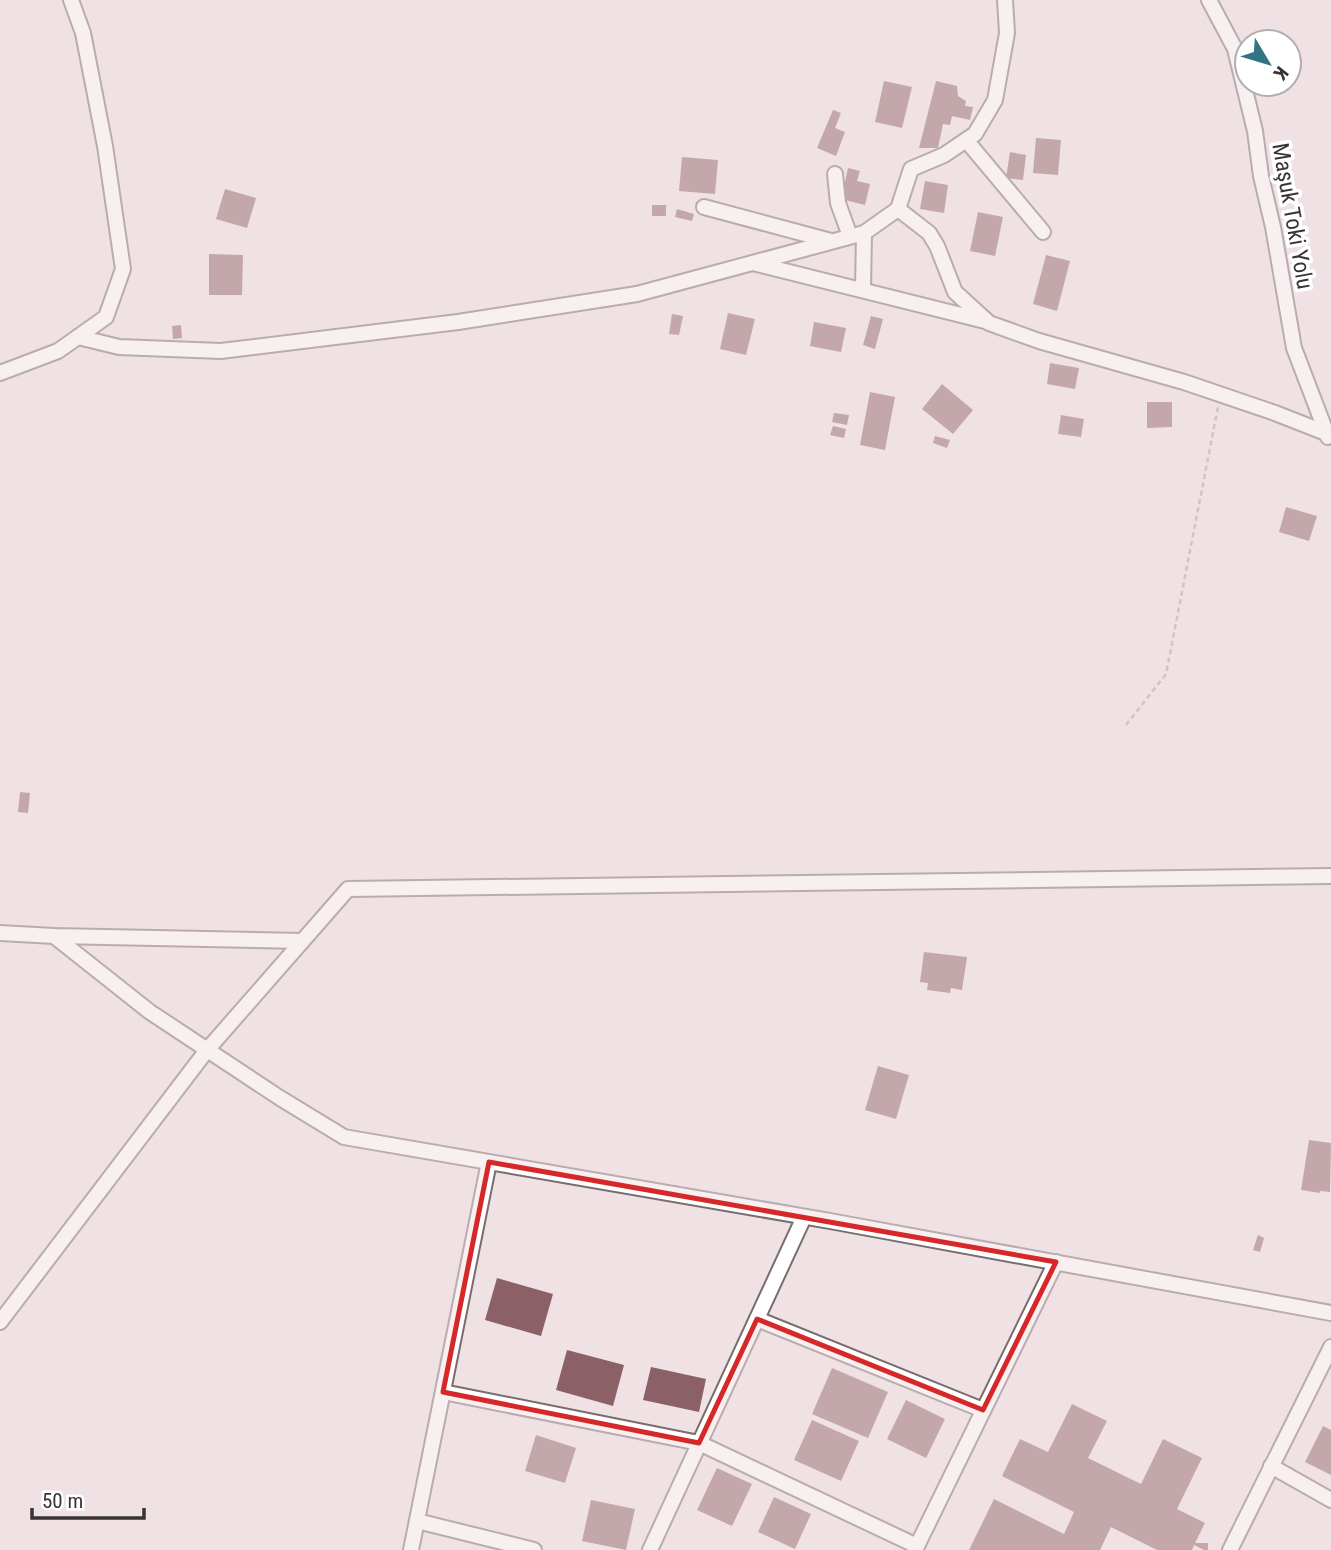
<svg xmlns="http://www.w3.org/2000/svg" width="1331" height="1550" font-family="'Roboto Condensed',sans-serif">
	<rect width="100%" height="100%" fill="#f0e2e4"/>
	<!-- building -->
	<g fill="#8c6067">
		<polygon points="884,81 912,87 902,128 875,122"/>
		<polygon points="936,81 957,86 958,96 966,101 965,106 973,107 970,120 952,116 950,125 943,124 938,148 919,148"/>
		<polygon points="833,110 841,113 835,128 845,132 836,156 817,148"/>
		<polygon points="1036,138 1061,140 1058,175 1033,173"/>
		<polygon points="1010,152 1026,155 1023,180 1006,178"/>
		<polygon points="682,157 718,160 715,194 679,191"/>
		<polygon points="848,168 860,171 857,181 870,184 865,205 841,199"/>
		<polygon points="925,181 948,185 944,213 920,209"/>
		<polygon points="225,189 256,198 247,228 216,219"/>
		<rect x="652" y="205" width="14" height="11"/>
		<polygon points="677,209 694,214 692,221 675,217"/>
		<polygon points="978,212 1003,217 995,256 970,251"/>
		<polygon points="209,254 243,255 242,295 209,295"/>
		<polygon points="1046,255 1070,261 1057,311 1033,304"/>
		<polygon points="728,313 755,319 746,355 720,349"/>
		<polygon points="672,314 683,316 679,335 669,334"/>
		<polygon points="871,316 883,319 875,349 863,345"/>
		<polygon points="814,322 846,328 841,352 810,346"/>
		<polygon points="181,325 182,338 173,339 172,326"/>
		<polygon points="1050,363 1079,368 1075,389 1047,384"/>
		<polygon points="942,384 973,410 953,434 922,409"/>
		<polygon points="870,392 895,397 885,450 860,445"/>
		<polygon points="1147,402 1172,402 1172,427 1147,428"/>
		<polygon points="834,413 849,415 847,425 832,422"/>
		<polygon points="1061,415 1084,419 1081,437 1058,434"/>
		<polygon points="833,426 846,429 844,438 830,435"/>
		<polygon points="935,436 950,440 947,448 933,443"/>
		<polygon points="1286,507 1317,516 1309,541 1279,532"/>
		<polygon points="20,792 30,793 28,813 18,812"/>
		<polygon points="924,952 967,957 962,990 951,988 950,993 927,990 928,983 920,982"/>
		<polygon points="878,1066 909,1075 896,1119 865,1110"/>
		<polygon points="1309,1140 1331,1143 1330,1192 1320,1191 1320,1193 1301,1190"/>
		<polygon points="1258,1235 1264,1238 1260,1252 1253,1250"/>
		<polygon points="497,1278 553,1294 541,1336 485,1320"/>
		<polygon points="567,1350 624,1365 613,1406 556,1390"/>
		<polygon points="651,1367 706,1379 699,1412 643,1400"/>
		<polygon points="832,1368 888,1392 868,1438 812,1414"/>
		<polygon points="906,1400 945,1419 926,1458 887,1439"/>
		<polygon points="1072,1404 1107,1421 1088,1458 1141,1484 1163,1439 1202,1458 1177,1509 1205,1523 1195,1543 1208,1543 1208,1550 1204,1550 1194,1545 1192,1550 1157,1550 1111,1527 1100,1550 969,1550 994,1499 1064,1534 1074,1512 1002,1476 1020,1439 1048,1452"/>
		<polygon points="812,1420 859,1441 841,1481 794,1460"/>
		<polygon points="1323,1426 1331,1430 1331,1475 1305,1462"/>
		<polygon points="536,1435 576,1448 565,1483 525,1471"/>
		<polygon points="717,1468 752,1484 732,1526 697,1510"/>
		<polygon points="774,1497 811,1514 795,1549 758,1532"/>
		<polygon points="591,1500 635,1509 626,1550 582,1541"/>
	</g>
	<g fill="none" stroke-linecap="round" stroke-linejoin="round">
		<!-- minor casing -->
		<g stroke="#786c6d" stroke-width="18">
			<g id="minor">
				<polyline points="1209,0 1235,49 1255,131 1261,176 1273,227 1294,348 1328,437"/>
				<polyline points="966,140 1043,232"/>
				<polyline points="835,174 838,203 850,236"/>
				<polyline points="704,207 831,241"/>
				<polyline points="898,209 929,233 937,246 955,292 989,323 1039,341 1184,382 1275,413 1326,433"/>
				<polyline points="753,263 985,321"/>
				<polyline points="863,290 864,233"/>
				<polyline points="78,337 119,347 221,351 458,322 637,294 864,233 898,209 911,169 944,155 975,134 995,100 1007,33 1005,0"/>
				<polyline points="0,373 58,351 106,317 123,269 105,146 83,33 71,0"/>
				<polyline points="0,933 54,936 302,941"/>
				<polyline points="54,936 150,1012 280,1098 344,1137 830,1221 1331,1313"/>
				<polyline points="757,1319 983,1410"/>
				<polyline points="0,1322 207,1050 348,889 1331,876"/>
				<polyline points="443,1392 699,1443 917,1546"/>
				<polyline points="1271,1466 1331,1500"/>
				<polyline points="417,1521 534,1550"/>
				<polyline points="411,1550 489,1162"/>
				<polyline points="650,1550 804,1217"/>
				<polyline points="915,1550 1056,1262"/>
				<polyline points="1230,1550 1331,1347"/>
			</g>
		</g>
		<!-- path -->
		<polyline stroke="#aa9fa1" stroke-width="2.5" stroke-dasharray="5 3.5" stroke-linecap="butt" points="1126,725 1166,674 1218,407"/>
		<!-- minor -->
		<use href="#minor" stroke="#fff" stroke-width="14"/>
	</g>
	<!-- marked area -->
	<path d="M0 0H1331V1550H0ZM489,1162l567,100 -73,148 -226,-91 -58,124 -256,-51z" fill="#f0e2e4" fill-opacity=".55" fill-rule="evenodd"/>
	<path fill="none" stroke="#d62828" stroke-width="5" stroke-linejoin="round" d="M489,1162l567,100 -73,148 -226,-91 -58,124 -256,-51z"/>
	<g text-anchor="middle" stroke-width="7" stroke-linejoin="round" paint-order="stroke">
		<!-- street labels -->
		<g font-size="23" fill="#393434" stroke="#fff">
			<text transform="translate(1293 216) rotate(80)" y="8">Maşuk Toki Yolu</text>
		</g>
	</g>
	<!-- north arrow -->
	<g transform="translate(1268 63) rotate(128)"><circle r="33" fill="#ffffff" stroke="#b0aeae" stroke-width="2"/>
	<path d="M0-5L12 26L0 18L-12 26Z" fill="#327386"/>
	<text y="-10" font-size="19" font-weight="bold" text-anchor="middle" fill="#393434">K</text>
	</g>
	<!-- scale -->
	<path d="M32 1508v10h112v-10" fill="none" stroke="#393434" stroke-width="3.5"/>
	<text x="42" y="1508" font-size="21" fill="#393434" stroke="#ffffff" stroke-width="5" paint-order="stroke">50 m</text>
</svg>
